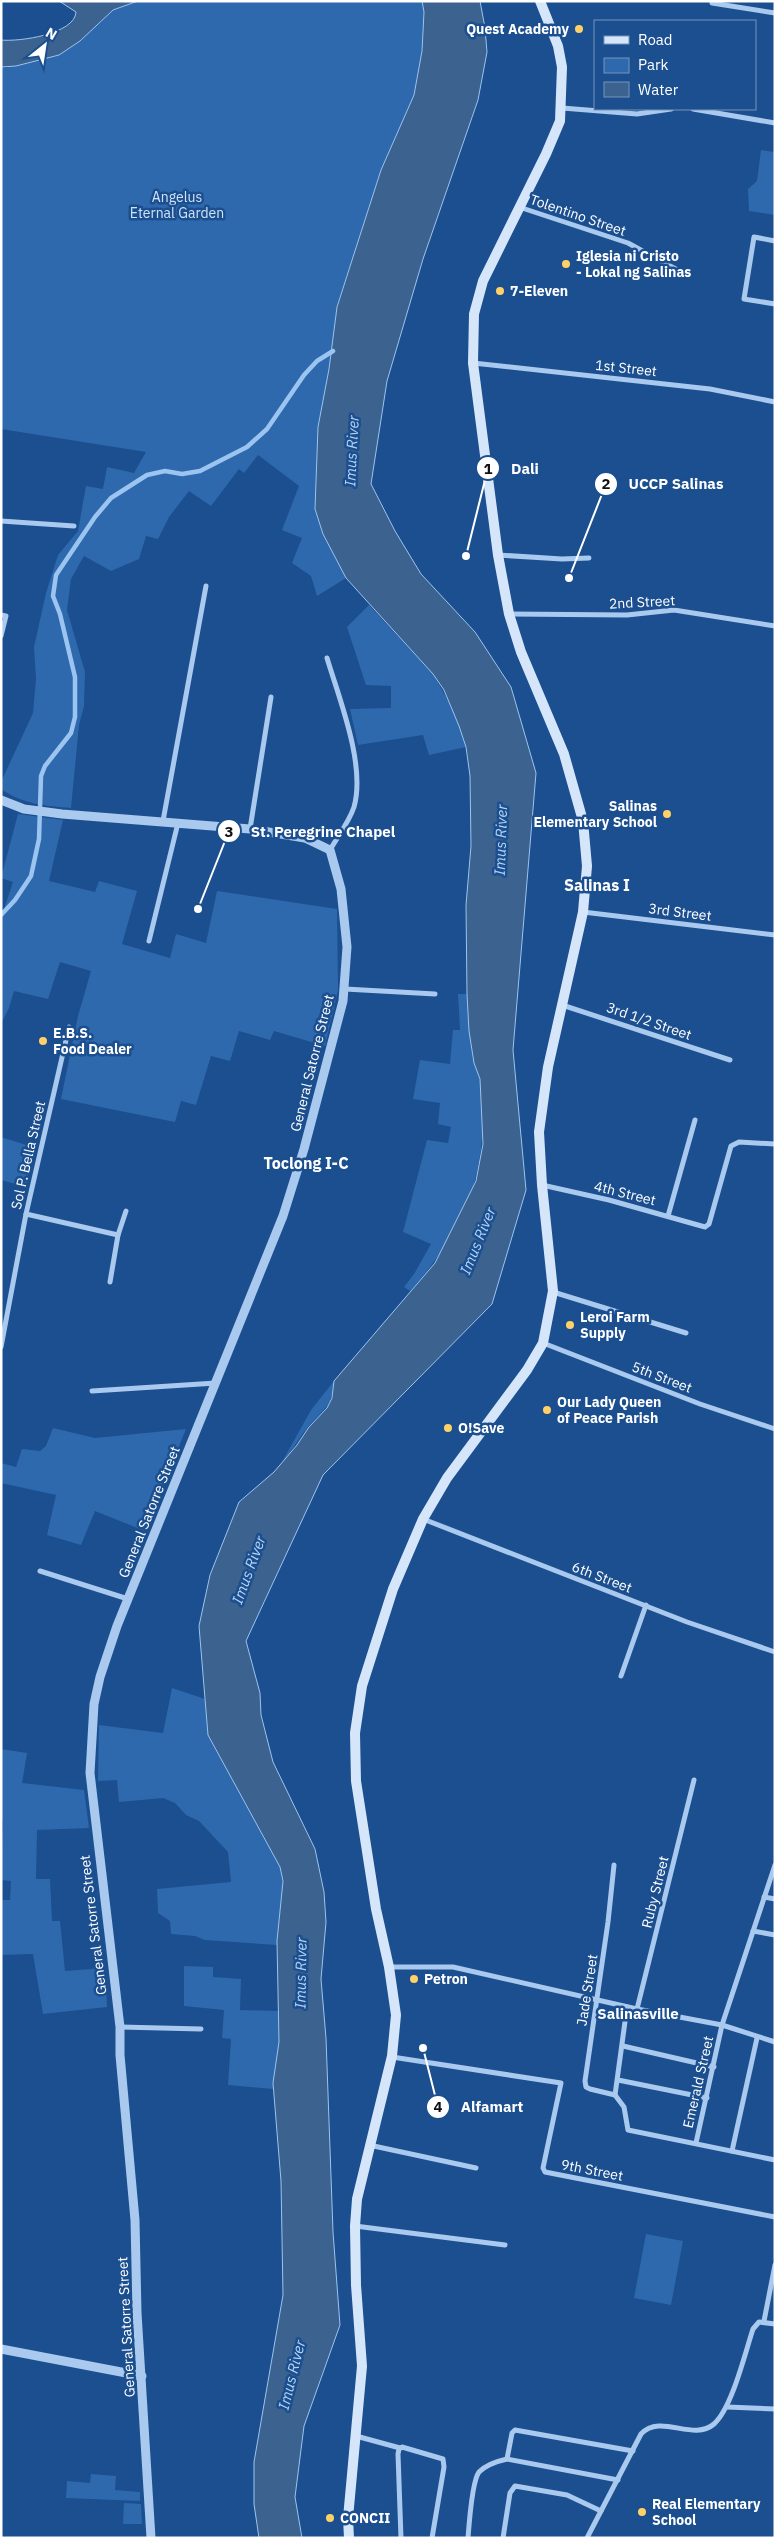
<svg xmlns="http://www.w3.org/2000/svg" width="776" height="2539" font-family="'IBM Plex Sans',sans-serif">
	<rect width="100%" height="100%" fill="#1b4f8f"/>
	<!-- green -->
	<g fill="#2e69ad">
		<path d="M138,1h284l2,11 -2,39 -8,44 -33,75 -44,136 -8,63 -11,58 -3,82 8,25 23,44 -29,18 -6,-20 -19,-13 10,-25 -20,-8 17,-44 -41,-31 -14,18 -5,-4 -28,37 -22,-15 -20,26 -11,22 -12,-3 -7,23 -28,12 -27,-15 -13,23 -4,31 18,62 -1,34 -5,19 -8,83c-26,-2 -48,-4 -70,-19v-7l32,-69 3,-34 -2,-32 12,-54 12,-38 20,-24 8,-45 17,3 4,-22 27,6 12,-21 -145,-23v-362l5,1 74,-27 33,-31z"/>
		<polygon points="761,150 775,152 775,215 749,211 748,189 757,181"/>
		<polygon points="369,605 433,674 453,709 466,747 429,755 423,735 358,745 350,709 391,708 391,686 366,685 347,627"/>
		<polygon points="18,814 63,820 49,881 95,892 99,881 137,891 122,944 170,958 176,934 206,943 217,891 337,909 338,990 325,1046 274,1031 270,1040 239,1031 230,1061 211,1056 196,1105 181,1101 175,1122 61,1099 78,1016 91,971 60,962 48,999 14,991 9,1008 1,1024 1,918 13,882 1,878"/>
		<path d="M458,994h9c1,22 3,44 6,65 2,8 6,15 7,22 11,86 -13,147 -70,210l-6,-4 10,-13 17,-30 -28,-12 24,-92 21,3 3,-16 -13,-3 2,-21 -27,-4 7,-39 30,4 3,-34h7z"/>
		<polygon points="1,1137 33,1147 26,1187 1,1180"/>
		<path d="M334,1381c-2,27 -10,27 -26,46 -9,11 -16,24 -26,35l29,-52z"/>
		<polygon points="53,1428 95,1438 186,1429 145,1531 95,1511 81,1545 47,1535 56,1495 1,1483 1,1463 16,1467 22,1449 40,1451 46,1446"/>
		<path d="M172,1688l33,11 3,36 72,132c7,27 -3,51 -3,78l-72,-5 -10,-4 -24,-2 -1,-13 -12,-8 -1,-24 74,-7 -3,-30 -29,-31 -13,-6 -11,-12 -12,-5 -44,4 -2,-22 -19,1 1,-56 64,8z"/>
		<polygon points="1,1749 27,1753 22,1783 84,1790 89,1828 37,1830 36,1879 50,1879 52,1921 60,1921 65,1971 105,1968 107,2007 43,2014 33,1954 1,1955 1,1900 10,1900 11,1881 1,1880 3,1821 1,1820"/>
		<polygon points="184,1966 213,1967 213,1977 241,1979 240,2010 278,2011 279,2042 273,2089 228,2085 231,2039 222,2038 224,2010 184,2006"/>
		<polygon points="646,2234 683,2241 671,2305 634,2298"/>
		<polygon points="91,2474 116,2476 115,2490 140,2492 140,2501 66,2498 67,2481 90,2483"/>
		<polygon points="124,2503 141,2504 142,2524 123,2524"/>
	</g>
	<!-- water -->
	<g fill="#3c6290" stroke="#9cc4f0">
		<path d="M59,1h79l-25,9 -33,31 -21,14 -43,11 -15,1v-27c18,2 74,-6 75,-28z"/>
		<polygon points="422,1 480,1 485,28 487,52 478,100 423,259 387,381 371,484 395,531 421,574 475,632 511,687 536,773 513,1050 526,1190 492,1304 323,1475 246,1641 260,1693 261,1715 273,1762 315,1849 324,1892 326,1922 321,1979 326,2038 333,2232 340,2325 304,2426 295,2497 302,2538 259,2538 254,2504 254,2462 283,2295 281,2181 273,2083 279,2042 277,1941 283,1881 280,1867 208,1735 199,1626 210,1575 239,1502 274,1472 297,1445 309,1427 327,1408 332,1398 334,1381 435,1263 476,1181 483,1144 480,1079 474,1063 469,1031 467,994 466,905 471,846 470,776 466,747 459,726 444,690 433,674 346,578 323,534 315,509 318,427 329,369 337,307 381,170 414,95 422,51 424,12"/>
	</g>
	<g fill="none" stroke-linecap="round" stroke-linejoin="round">
		<!-- stream -->
		<polyline stroke="#9cc4f0" stroke-width="4.5" points="1,915 15,900 31,876 39,839 41,776 45,766 71,733 75,717 75,677 60,614 53,596 56,575 95,517 111,498 147,475 165,471 182,474 200,471 247,447 267,429 304,375 317,361 333,351"/>
		<!-- minor -->
		<g stroke="#a9c9ee" stroke-width="5">
			<polyline points="712,3 775,13"/>
			<polyline points="562,108 637,114 671,109"/>
			<polyline points="693,109 775,123"/>
			<polyline points="519,207 628,243 683,273"/>
			<polyline points="775,241 754,237 744,299 775,304"/>
			<polyline points="473,363 710,389 775,402"/>
			<polyline points="1,521 74,526"/>
			<polyline points="498,555 562,559 589,558"/>
			<polyline points="510,614 627,615 674,610 775,626"/>
			<polyline points="1,615 6,616 1,636"/>
			<path d="M327,658c12,40 39,107 27,149 -5,15 -16,29 -24,43"/>
			<polyline points="163,821 206,586"/>
			<polyline points="250,829 271,697"/>
			<polyline points="583,912 775,935"/>
			<polyline points="149,941 178,823"/>
			<polyline points="345,989 435,994"/>
			<polyline points="562,1005 730,1060"/>
			<polyline points="542,1185 609,1200 705,1227 709,1224 731,1146 739,1142 775,1144"/>
			<polyline points="26,1214 118,1235"/>
			<polyline points="668,1216 695,1120"/>
			<polyline points="110,1282 118,1235 126,1211"/>
			<polyline points="553,1292 686,1333"/>
			<polyline points="543,1343 700,1404 775,1429"/>
			<polyline points="1,1347 26,1214 69,1027"/>
			<polyline points="92,1391 216,1383"/>
			<polyline points="423,1519 687,1622 775,1652"/>
			<polyline points="40,1571 128,1599"/>
			<polyline points="621,1676 646,1605"/>
			<polyline points="614,1865 608,1922 585,2081 586,2087 590,2089 615,2095"/>
			<polyline points="764,1897 775,1899"/>
			<polyline points="753,1931 775,1935"/>
			<polyline points="389,1967 453,1967 637,2009 722,2025 775,2042"/>
			<polyline points="637,2009 694,1780"/>
			<polyline points="120,2027 201,2029"/>
			<polyline points="623,2046 714,2067"/>
			<polyline points="392,2057 561,2083 543,2168 545,2172 775,2217"/>
			<polyline points="618,2080 707,2098"/>
			<polyline points="615,2095 624,2107 628,2130 775,2160"/>
			<polyline points="615,2095 627,2007"/>
			<polyline points="696,2143 722,2025 775,1865"/>
			<polyline points="369,2145 476,2168"/>
			<polyline points="732,2151 757,2038"/>
			<polyline points="355,2226 505,2245"/>
			<polyline points="764,2321 775,2265"/>
			<polyline points="727,2407 775,2409"/>
			<polyline points="356,2436 400,2448"/>
			<polyline points="507,2459 618,2480"/>
			<polyline points="401,2538 398,2454 399,2449 402,2447 443,2459 444,2467 432,2538"/>
			<path d="M468,2538c1,-13 4,-57 11,-66 7,-7 19,-11 28,-13l5,-26 3,-3 118,21"/>
			<polyline points="503,2538 510,2493 515,2486 567,2495 601,2511"/>
			<path d="M587,2538l54,-104c20,-21 52,8 73,-10 18,-16 31,-71 39,-95l6,-7 16,2"/>
		</g>
		<!-- tertiary -->
		<g stroke="#a9c9ee" stroke-width="9">
			<polyline points="1,800 24,809 62,814 250,829 305,838 330,850 341,889 347,947 343,1001 304,1149 283,1216 117,1626 100,1677 94,1704 90,1773 120,2027 120,2055 135,2220 137,2313 151,2538"/>
			<polyline points="1,2349 142,2376"/>
		</g>
		<!-- secondary -->
		<polyline stroke="#d6e6fa" stroke-width="10" points="349,2538 348,2518 362,2366 356,2285 355,2226 357,2199 392,2056 396,2015 389,1967 376,1909 356,1781 355,1733 362,1686 393,1589 423,1519 447,1478 527,1370 543,1343 553,1291 542,1185 539,1132 548,1067 583,912 587,866 583,821 564,754 521,652 509,614 498,555 473,363 474,314 483,281 546,154 560,121 562,67 558,46 540,1"/>
	</g>
	<!-- markers -->
	<g fill="#ffd166" stroke="#1b4f8f" stroke-width="2">
		<circle cx="579" cy="29" r="5"/>
		<circle cx="566" cy="264" r="5"/>
		<circle cx="500" cy="291" r="5"/>
		<circle cx="667" cy="814" r="5"/>
		<circle cx="43" cy="1041" r="5"/>
		<circle cx="570" cy="1325" r="5"/>
		<circle cx="547" cy="1410" r="5"/>
		<circle cx="448" cy="1428" r="5"/>
		<circle cx="414" cy="1979" r="5"/>
		<circle cx="642" cy="2512" r="5"/>
		<circle cx="330" cy="2518" r="5"/>
	</g>
	<g text-anchor="middle" stroke-width="5" stroke-linejoin="round" paint-order="stroke">
		<!-- poi labels -->
		<g font-size="14" font-weight="bold" fill="#fff" stroke="#1b4f8f" text-anchor="start">
			<text x="569" y="34" text-anchor="end">Quest Academy</text>
			<text x="576" y="261">Iglesia ni Cristo<tspan x="576" dy="16">- Lokal ng Salinas</tspan></text>
			<text x="510" y="296">7-Eleven</text>
			<text x="657" y="811" text-anchor="end">Salinas<tspan x="657" dy="16">Elementary School</tspan></text>
			<text x="53" y="1038">E.B.S.<tspan x="53" dy="16">Food Dealer</tspan></text>
			<text x="580" y="1322">Leroi Farm<tspan x="580" dy="16">Supply</tspan></text>
			<text x="557" y="1407">Our Lady Queen<tspan x="557" dy="16">of Peace Parish</tspan></text>
			<text x="458" y="1433">O!Save</text>
			<text x="424" y="1984">Petron</text>
			<text x="652" y="2509">Real Elementary<tspan x="652" dy="16">School</tspan></text>
			<text x="340" y="2523">CONCII</text>
		</g>
		<!-- park labels -->
		<g font-size="14" fill="#cfe3fa" stroke="#1b4f8f">
			<text x="177" y="202">Angelus<tspan x="177" dy="16">Eternal Garden</tspan></text>
		</g>
		<!-- street labels -->
		<g font-size="14" fill="#fff" stroke="#1b4f8f">
			<text transform="translate(578 215) rotate(19)" y="5">Tolentino Street</text>
			<text transform="translate(626 368) rotate(6)" y="5">1st Street</text>
			<text transform="translate(642 602) rotate(-3)" y="5">2nd Street</text>
			<text transform="translate(680 912) rotate(7)" y="5">3rd Street</text>
			<text transform="translate(649 1021) rotate(19)" y="5">3rd 1/2 Street</text>
			<text transform="translate(312 1063) rotate(-76)" y="5">General Satorre Street</text>
			<text transform="translate(28 1155) rotate(-77)" y="5">Sol P. Bella Street</text>
			<text transform="translate(625 1193) rotate(14)" y="5">4th Street</text>
			<text transform="translate(662 1377) rotate(21)" y="5">5th Street</text>
			<text transform="translate(149 1512) rotate(-68)" y="5">General Satorre Street</text>
			<text transform="translate(602 1577) rotate(21)" y="5">6th Street</text>
			<text transform="translate(655 1892) rotate(-76)" y="5">Ruby Street</text>
			<text transform="translate(93 1925) rotate(-97)" y="5">General Satorre Street</text>
			<text transform="translate(587 1990) rotate(-81)" y="5">Jade Street</text>
			<text transform="translate(698 2082) rotate(-77)" y="5">Emerald Street</text>
			<text transform="translate(592 2170) rotate(11)" y="5">9th Street</text>
			<text transform="translate(126 2327) rotate(-93)" y="5">General Satorre Street</text>
		</g>
		<!-- water labels -->
		<g font-size="15" font-style="italic" fill="#b5d3f5" stroke="#1b4f8f">
			<text transform="translate(352 451) rotate(-87)" y="5">Imus River</text>
			<text transform="translate(501 840) rotate(-88)" y="5">Imus River</text>
			<text transform="translate(478 1241) rotate(-68)" y="5">Imus River</text>
			<text transform="translate(249 1570) rotate(-70)" y="5">Imus River</text>
			<text transform="translate(301 1973) rotate(-89)" y="5">Imus River</text>
			<text transform="translate(292 2375) rotate(-76)" y="5">Imus River</text>
		</g>
		<!-- neighbourhood labels -->
		<g font-size="15" font-weight="bold" fill="#fff" stroke="#1b4f8f">
			<text x="638" y="2019">Salinasville</text>
		</g>
		<!-- quarter labels -->
		<g font-size="16" font-weight="bold" fill="#fff" stroke="#1b4f8f">
			<text x="597" y="891">Salinas I</text>
			<text x="306" y="1169">Toclong I-C</text>
		</g>
	</g>
	<!-- callouts -->
	<path fill="none" stroke="#fff" stroke-width="2" d="M466 556L488 468M569 578L606 484M198 909L229 831M423 2048L438 2107"/>
	<g fill="#fff" stroke="#1b4f8f" stroke-width="2">
		<circle cx="466" cy="556" r="5"/>
		<circle cx="569" cy="578" r="5"/>
		<circle cx="198" cy="909" r="5"/>
		<circle cx="423" cy="2048" r="5"/>
		<circle cx="488" cy="468" r="12"/>
		<circle cx="606" cy="484" r="12"/>
		<circle cx="229" cy="831" r="12"/>
		<circle cx="438" cy="2107" r="12"/>
	</g>
	<g font-size="15" text-anchor="middle" font-weight="bold" fill="#111">
		<text x="488" y="474">1</text>
		<text x="606" y="489">2</text>
		<text x="229" y="837">3</text>
		<text x="438" y="2112">4</text>
	</g>
	<g font-size="15" text-anchor="middle" font-weight="bold" fill="#fff" stroke="#1b4f8f" stroke-width="5" stroke-linejoin="round" paint-order="stroke">
		<text x="525" y="474">Dali</text>
		<text x="676" y="489">UCCP Salinas</text>
		<text x="323" y="837">St. Peregrine Chapel</text>
		<text x="492" y="2112">Alfamart</text>
	</g>
	<!-- border -->
	<rect width="776" height="2539" fill="none" stroke="#ffffff" stroke-width="5"/>
	<!-- legend -->
	<rect x="594" y="20" width="162" height="90" fill="#1b4f8f" stroke="#7695bc"/>
	<rect x="604" y="36" width="25" height="8" fill="#d6e6fa" stroke="#7695bc"/>
	<text x="638" y="45" font-size="15" fill="#ffffff">Road</text>
	<rect x="604" y="58" width="25" height="15" fill="#2e69ad" stroke="#7695bc"/>
	<text x="638" y="70" font-size="15" fill="#ffffff">Park</text>
	<rect x="604" y="82" width="25" height="15" fill="#3c6290" stroke="#7695bc"/>
	<text x="638" y="95" font-size="15" fill="#ffffff">Water</text>
	<!-- north arrow -->
	<g transform="translate(45 45) rotate(30)" stroke="#1b4f8f" stroke-width="4" paint-order="stroke">
	<path d="M0-4L9 19L0 12L-9 19Z" fill="#ffffff"/>
	<text y="-8" font-size="14" font-weight="bold" text-anchor="middle" fill="#ffffff">N</text>
	</g>
</svg>
